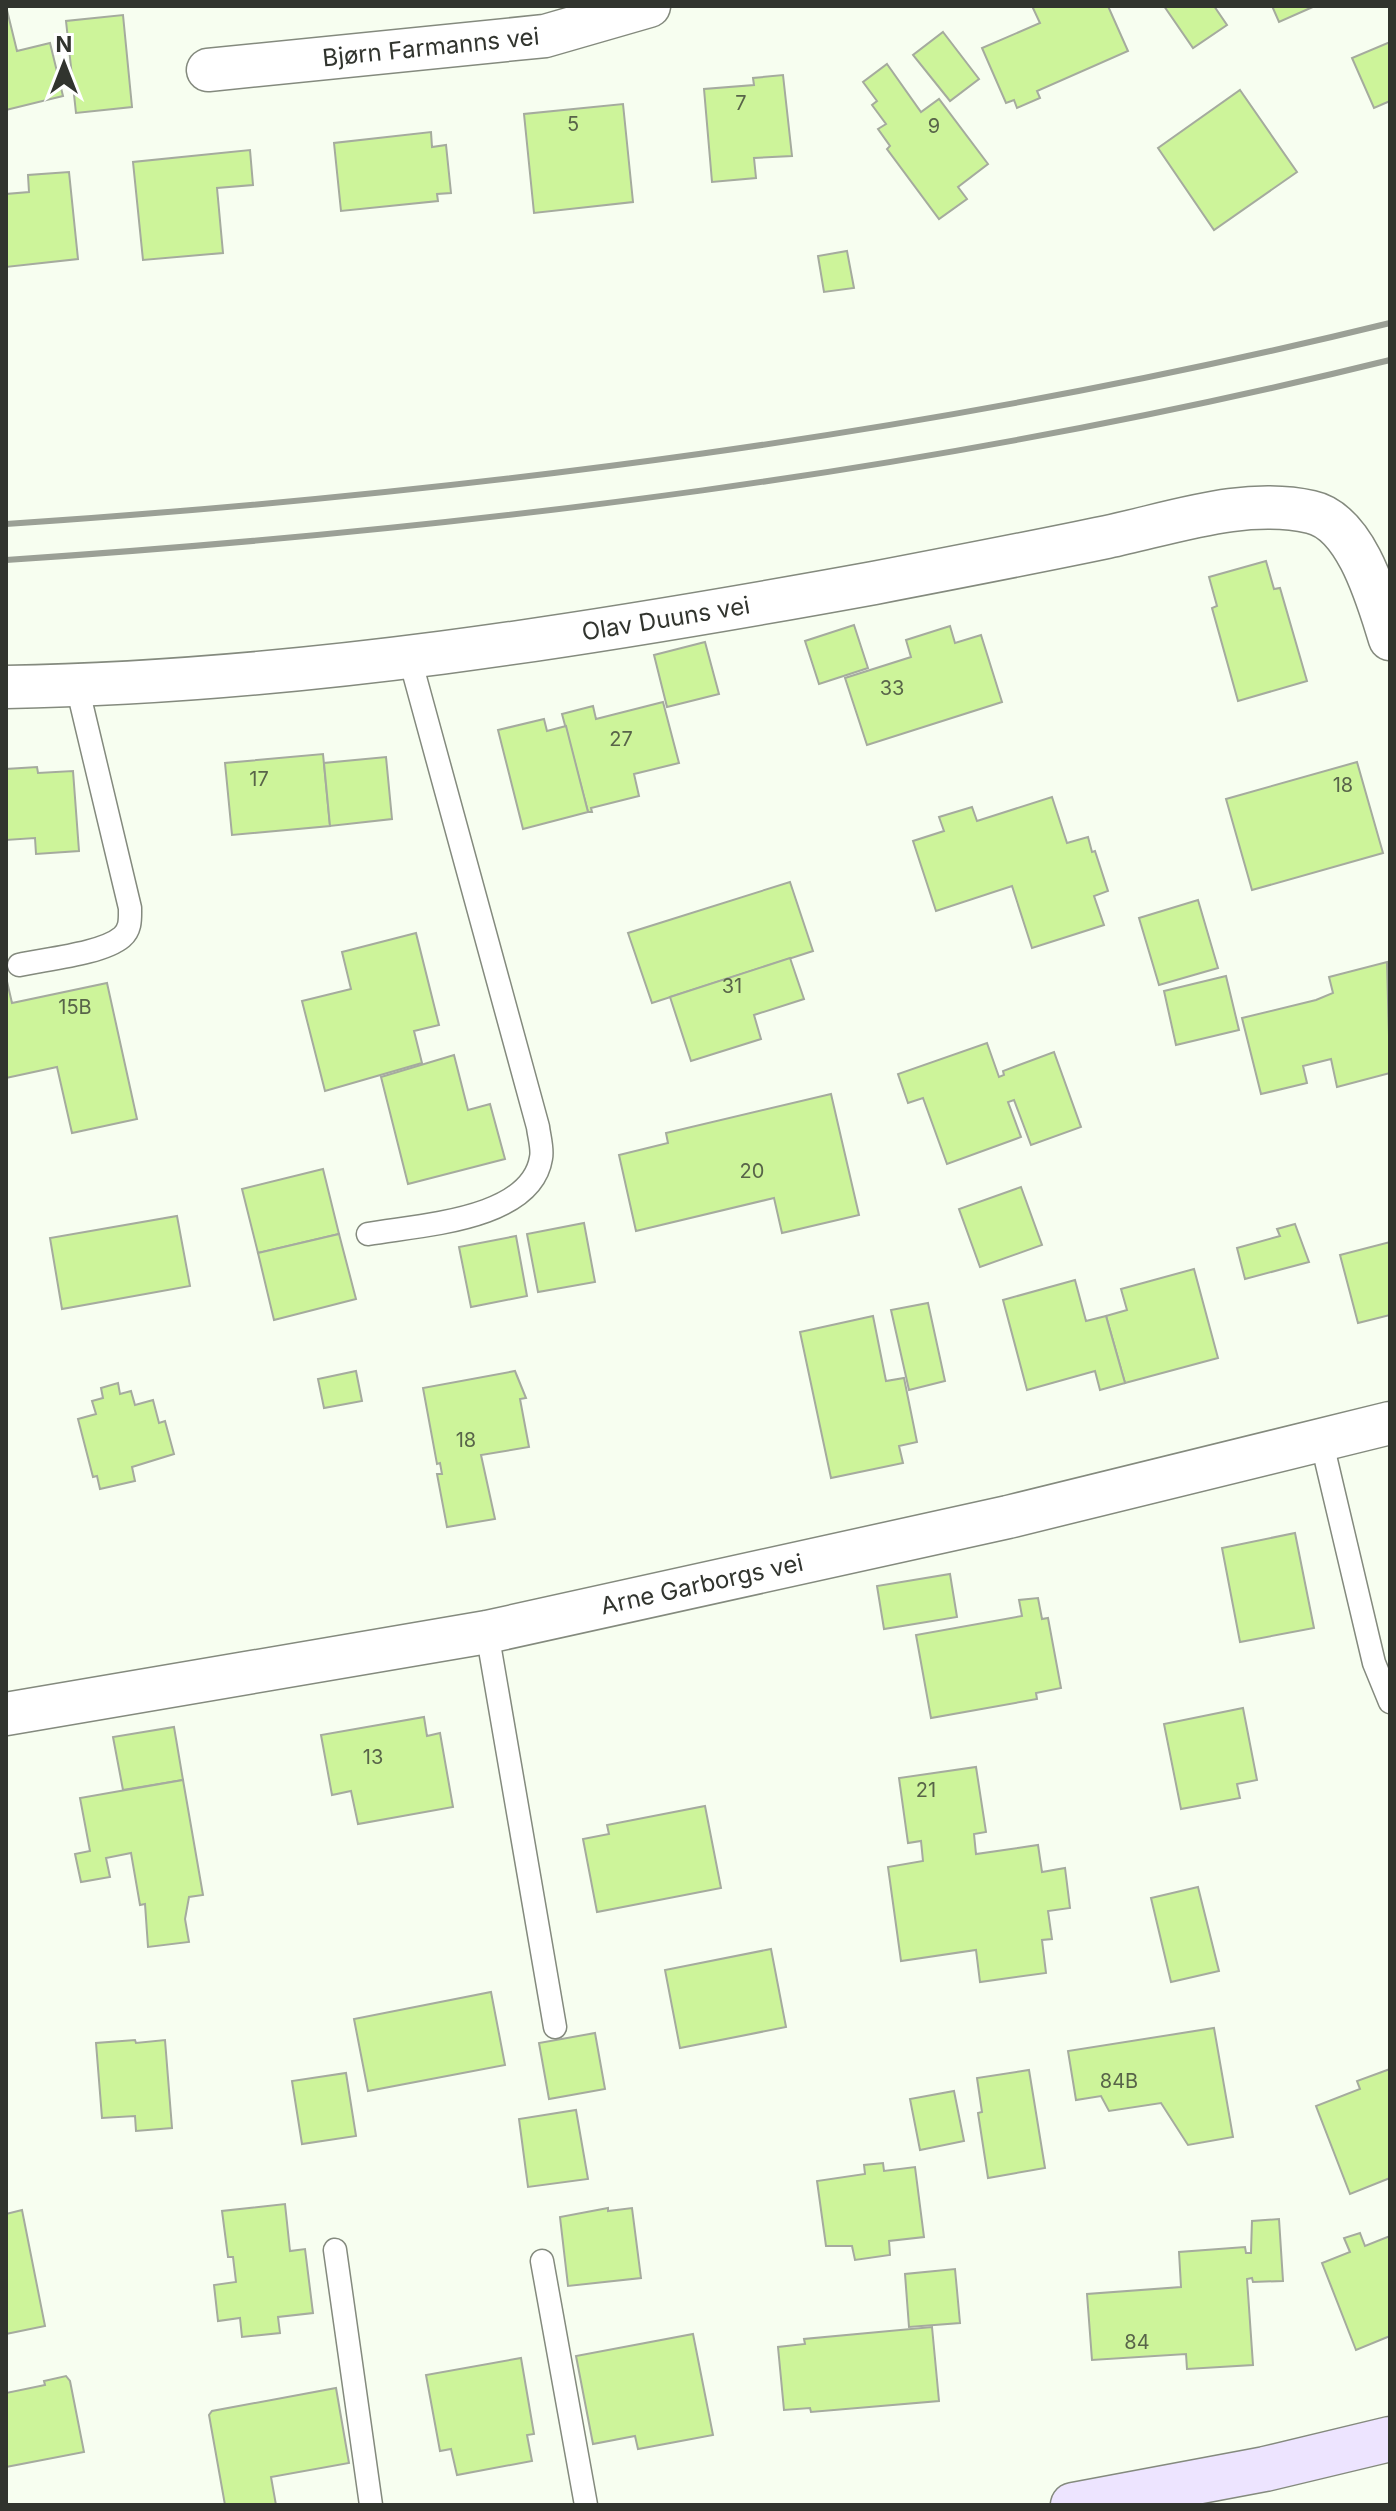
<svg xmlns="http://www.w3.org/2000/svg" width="1396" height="2511" font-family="Inter,sans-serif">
	<rect width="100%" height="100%" fill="#f7fef0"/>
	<!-- building -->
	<g fill="#cdf49a" stroke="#a5ab9e" stroke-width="2">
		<polygon points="6,6 17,51 50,43 63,96 6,110"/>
		<polygon points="1032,6 1108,6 1128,51 1037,91 1040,98 1017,108 1014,100 1006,103 982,48 1040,23"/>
		<polygon points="1164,6 1214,6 1227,25 1193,48"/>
		<polygon points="1272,6 1315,6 1279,22"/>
		<polygon points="123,15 132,107 76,113 66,21"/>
		<polygon points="943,32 979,79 950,101 913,55"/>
		<polygon points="1390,42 1390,101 1374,108 1352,58"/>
		<polygon points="887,64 921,112 939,99 988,164 958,187 967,199 939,219 887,149 890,146 878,129 886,124 872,105 877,101 863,82"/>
		<polygon points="783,75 792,156 754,158 756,178 712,182 704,89 754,85 753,78"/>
		<polygon points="1240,90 1297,172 1214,230 1158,148"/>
		<polygon points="623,104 633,202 534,213 524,114"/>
		<polygon points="431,132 432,147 446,145 451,193 437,194 438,201 341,211 334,143"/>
		<polygon points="250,150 253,185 217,188 223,253 143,260 133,162"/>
		<polygon points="69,172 78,259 6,267 6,194 29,192 28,175"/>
		<polygon points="847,251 854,288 824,292 818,256"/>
		<polygon points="1266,561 1274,589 1280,588 1307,681 1238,701 1212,608 1217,606 1209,577"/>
		<polygon points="854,625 868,668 819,684 805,641"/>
		<polygon points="950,626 955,643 981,635 1002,702 867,745 845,678 911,657 906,640"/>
		<polygon points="705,642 719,694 667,707 654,655"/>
		<polygon points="663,702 679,763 634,774 639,796 591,808 592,812 588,812 562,714 593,706 596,719"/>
		<polygon points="544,719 547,731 566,726 588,812 523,829 498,730"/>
		<polygon points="323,754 330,826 232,835 225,763"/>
		<polygon points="386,757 392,819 330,826 324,763"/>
		<polygon points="1357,762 1383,853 1252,890 1226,799"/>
		<polygon points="37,767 38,773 73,771 79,851 36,854 35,838 6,840 6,769"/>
		<polygon points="1052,797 1067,843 1088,837 1092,852 1095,851 1108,891 1094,896 1104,925 1032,948 1012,886 936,911 913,841 944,831 939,817 972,807 977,821"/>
		<polygon points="790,882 813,951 652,1003 628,933"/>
		<polygon points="1198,900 1218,968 1159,985 1139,918"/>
		<polygon points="416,933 439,1025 414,1031 422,1063 325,1091 302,1001 351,989 342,952"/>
		<polygon points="790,958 804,999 754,1015 761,1039 691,1061 670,997"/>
		<polygon points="1387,962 1390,1073 1337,1087 1331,1059 1303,1066 1307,1083 1261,1094 1242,1018 1316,1000 1333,993 1329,977"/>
		<polygon points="1226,976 1239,1030 1176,1045 1164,991"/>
		<polygon points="6,977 12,1003 107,983 137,1119 72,1133 57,1067 6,1078"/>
		<polygon points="987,1043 999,1077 1004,1075 1003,1071 1054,1052 1081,1127 1031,1145 1014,1100 1008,1102 1021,1137 947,1164 923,1098 908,1103 898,1074"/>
		<polygon points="454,1055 468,1110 490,1104 505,1159 408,1184 381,1077"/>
		<polygon points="831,1094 859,1215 782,1233 774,1198 636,1231 619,1155 668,1143 666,1133"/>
		<polygon points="323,1169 339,1234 258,1253 242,1189"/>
		<polygon points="1021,1187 1042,1245 980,1267 959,1209"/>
		<polygon points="177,1216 190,1286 62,1309 50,1238"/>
		<polygon points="584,1223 595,1282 538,1292 527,1234"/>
		<polygon points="1295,1224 1309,1262 1245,1279 1237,1248 1280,1236 1277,1229"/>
		<polygon points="339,1234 356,1299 274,1320 258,1253"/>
		<polygon points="516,1236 527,1296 471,1307 459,1247"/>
		<polygon points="1390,1242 1390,1315 1358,1323 1340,1255"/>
		<polygon points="1194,1269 1218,1358 1125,1383 1106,1316 1127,1310 1121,1289"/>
		<polygon points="1075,1280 1086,1321 1106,1316 1125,1383 1100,1390 1095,1371 1027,1390 1003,1300"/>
		<polygon points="928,1303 945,1381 909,1390 891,1310"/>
		<polygon points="873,1316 886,1381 904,1378 917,1442 899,1446 903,1463 831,1478 800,1332"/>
		<polygon points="356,1371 362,1401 324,1408 318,1379"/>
		<polygon points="515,1371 526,1398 520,1399 529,1447 481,1455 495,1519 447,1527 437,1474 442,1474 440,1463 437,1464 423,1388"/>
		<polygon points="118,1383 120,1394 131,1391 135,1405 153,1400 159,1423 165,1421 174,1454 132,1467 135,1481 100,1489 97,1476 93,1477 78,1419 96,1414 92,1401 103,1398 101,1388"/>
		<polygon points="1295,1533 1314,1628 1240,1642 1222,1548"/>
		<polygon points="950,1574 957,1617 884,1629 877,1586"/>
		<polygon points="1038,1598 1042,1619 1048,1618 1061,1688 1036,1693 1037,1699 931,1718 916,1635 1022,1616 1019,1600"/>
		<polygon points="1243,1708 1257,1780 1237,1784 1240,1798 1181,1809 1164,1724"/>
		<polygon points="424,1717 427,1736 440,1733 453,1807 358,1824 351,1791 332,1795 321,1735"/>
		<polygon points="174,1727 183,1780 123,1790 113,1737"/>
		<polygon points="976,1767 986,1832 974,1834 976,1854 1038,1845 1042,1872 1065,1868 1070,1908 1048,1911 1052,1939 1042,1940 1046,1973 980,1982 976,1950 901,1961 888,1867 923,1861 921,1841 908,1843 899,1778"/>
		<polygon points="183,1780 203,1895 189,1897 185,1919 189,1942 148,1947 145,1904 140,1905 131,1853 106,1858 110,1877 81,1882 75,1854 90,1851 80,1798"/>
		<polygon points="705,1806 721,1888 597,1912 583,1839 609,1834 607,1825"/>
		<polygon points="1198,1887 1219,1971 1171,1982 1151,1898"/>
		<polygon points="771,1949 786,2027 680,2048 665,1970"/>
		<polygon points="491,1992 505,2065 368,2091 354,2019"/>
		<polygon points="1214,2028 1233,2137 1188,2145 1161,2103 1109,2111 1101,2096 1076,2100 1068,2051"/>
		<polygon points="595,2033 605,2089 549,2099 539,2043"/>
		<polygon points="135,2040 136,2043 165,2040 172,2128 136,2131 135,2116 102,2118 96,2043"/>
		<polygon points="1390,2069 1390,2178 1350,2194 1316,2106 1360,2089 1357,2081"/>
		<polygon points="1029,2070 1045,2168 988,2178 978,2113 982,2112 977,2078"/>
		<polygon points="346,2073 356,2136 302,2144 292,2081"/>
		<polygon points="954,2091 964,2141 920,2150 910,2099"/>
		<polygon points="576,2110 588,2179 528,2187 519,2119"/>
		<polygon points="883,2163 884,2171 915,2167 924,2237 889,2241 890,2255 855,2260 852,2246 826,2246 817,2181 865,2174 864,2165"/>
		<polygon points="285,2204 290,2251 305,2249 313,2313 278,2317 280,2333 242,2337 240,2318 218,2321 214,2285 236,2282 233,2257 228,2257 222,2211"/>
		<polygon points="608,2208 608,2211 632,2208 641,2278 568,2286 560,2217"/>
		<polygon points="22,2210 45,2326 6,2334 6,2214"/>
		<polygon points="1279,2219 1283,2281 1253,2282 1252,2278 1247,2279 1253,2365 1187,2369 1186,2354 1092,2360 1087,2294 1181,2287 1179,2252 1245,2247 1246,2253 1251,2253 1252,2221"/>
		<polygon points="1360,2233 1365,2246 1390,2236 1390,2336 1356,2350 1322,2263 1350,2252 1344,2238"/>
		<polygon points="955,2269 960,2323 909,2327 905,2274"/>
		<polygon points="932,2327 939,2401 811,2412 810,2408 784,2410 778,2347 805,2344 804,2339"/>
		<polygon points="693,2334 713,2435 638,2449 635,2436 593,2444 576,2356"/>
		<polygon points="521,2358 534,2434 527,2435 532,2461 457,2475 451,2449 440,2451 426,2375"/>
		<polygon points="66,2376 70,2381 84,2452 6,2467 6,2393 45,2385 44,2381"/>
		<polygon points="336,2388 349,2463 271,2477 276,2505 225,2505 209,2415 212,2411"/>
	</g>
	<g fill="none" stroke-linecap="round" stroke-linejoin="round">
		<!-- service casing -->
		<g stroke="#848a7e" stroke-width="25">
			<g id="service">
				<path d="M19,965c26,-6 83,-11 103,-28 9,-8 8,-18 8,-29l-53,-222"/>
				<path d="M368,1234c49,-9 163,-13 173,-76 2,-9 -2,-22 -3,-31l-128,-468"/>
				<polyline points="1321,1439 1374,1663 1390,1702"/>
				<polyline points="487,1632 555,2027"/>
				<polyline points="335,2250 371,2505"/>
				<polyline points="542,2261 586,2505"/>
			</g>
		</g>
		<!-- minor casing -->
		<g stroke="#848a7e" stroke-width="45">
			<g id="minor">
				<path id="s1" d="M208,70l337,-34 104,-30"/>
				<path id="s2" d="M6,687c292,-5 582,-52 868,-104 78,-15 156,-30 233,-46 66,-14 137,-40 204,-25 46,10 67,89 79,127"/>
				<path id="s3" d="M6,1714l481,-82 521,-115 382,-94"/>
			</g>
		</g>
		<!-- secondary casing -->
		<g stroke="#848a7e" stroke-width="47">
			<polyline id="secondary" points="1073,2505 1265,2469 1390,2439"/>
		</g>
		<!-- service -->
		<use href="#service" stroke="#fff" stroke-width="22"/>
		<!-- minor -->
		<use href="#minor" stroke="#fff" stroke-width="42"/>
		<!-- secondary -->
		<use href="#secondary" stroke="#ede4ff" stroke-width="44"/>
		<!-- rail -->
		<g stroke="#9ba096" stroke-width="6">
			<path d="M6,524c465,-31 931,-90 1384,-201"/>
			<path d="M6,560c465,-31 931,-88 1384,-200"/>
		</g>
	</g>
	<g text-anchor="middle" stroke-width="6" stroke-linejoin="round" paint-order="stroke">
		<!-- number labels -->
		<g font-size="20" fill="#586449">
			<text x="741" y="110">7</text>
			<text x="573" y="131">5</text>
			<text x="934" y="133">9</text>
			<text x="892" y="695">33</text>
			<text x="621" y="746">27</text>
			<text x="259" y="786">17</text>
			<text x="1343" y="792">18</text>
			<text x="732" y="993">31</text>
			<text x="75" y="1014">15B</text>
			<text x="752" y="1178">20</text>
			<text x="466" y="1447">18</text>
			<text x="373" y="1764">13</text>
			<text x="926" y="1797">21</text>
			<text x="1119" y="2088">84B</text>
			<text x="1137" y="2349">84</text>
		</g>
		<!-- street labels -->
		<g font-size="24" fill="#31342e" stroke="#fff">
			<text dy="8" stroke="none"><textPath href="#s1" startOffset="224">Bjørn Farmanns vei</textPath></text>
			<text dy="8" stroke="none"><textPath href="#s2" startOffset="664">Olav Duuns vei</textPath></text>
			<text dy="8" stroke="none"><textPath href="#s3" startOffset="708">Arne Garborgs vei</textPath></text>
		</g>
	</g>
	<!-- border -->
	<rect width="1396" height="2511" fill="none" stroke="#31342e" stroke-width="16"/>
	<!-- north arrow -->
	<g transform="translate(64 64)" stroke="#ffffff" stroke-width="6" paint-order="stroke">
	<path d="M0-6L14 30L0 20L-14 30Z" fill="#31342e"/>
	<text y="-12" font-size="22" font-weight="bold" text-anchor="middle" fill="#31342e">N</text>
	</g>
</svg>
